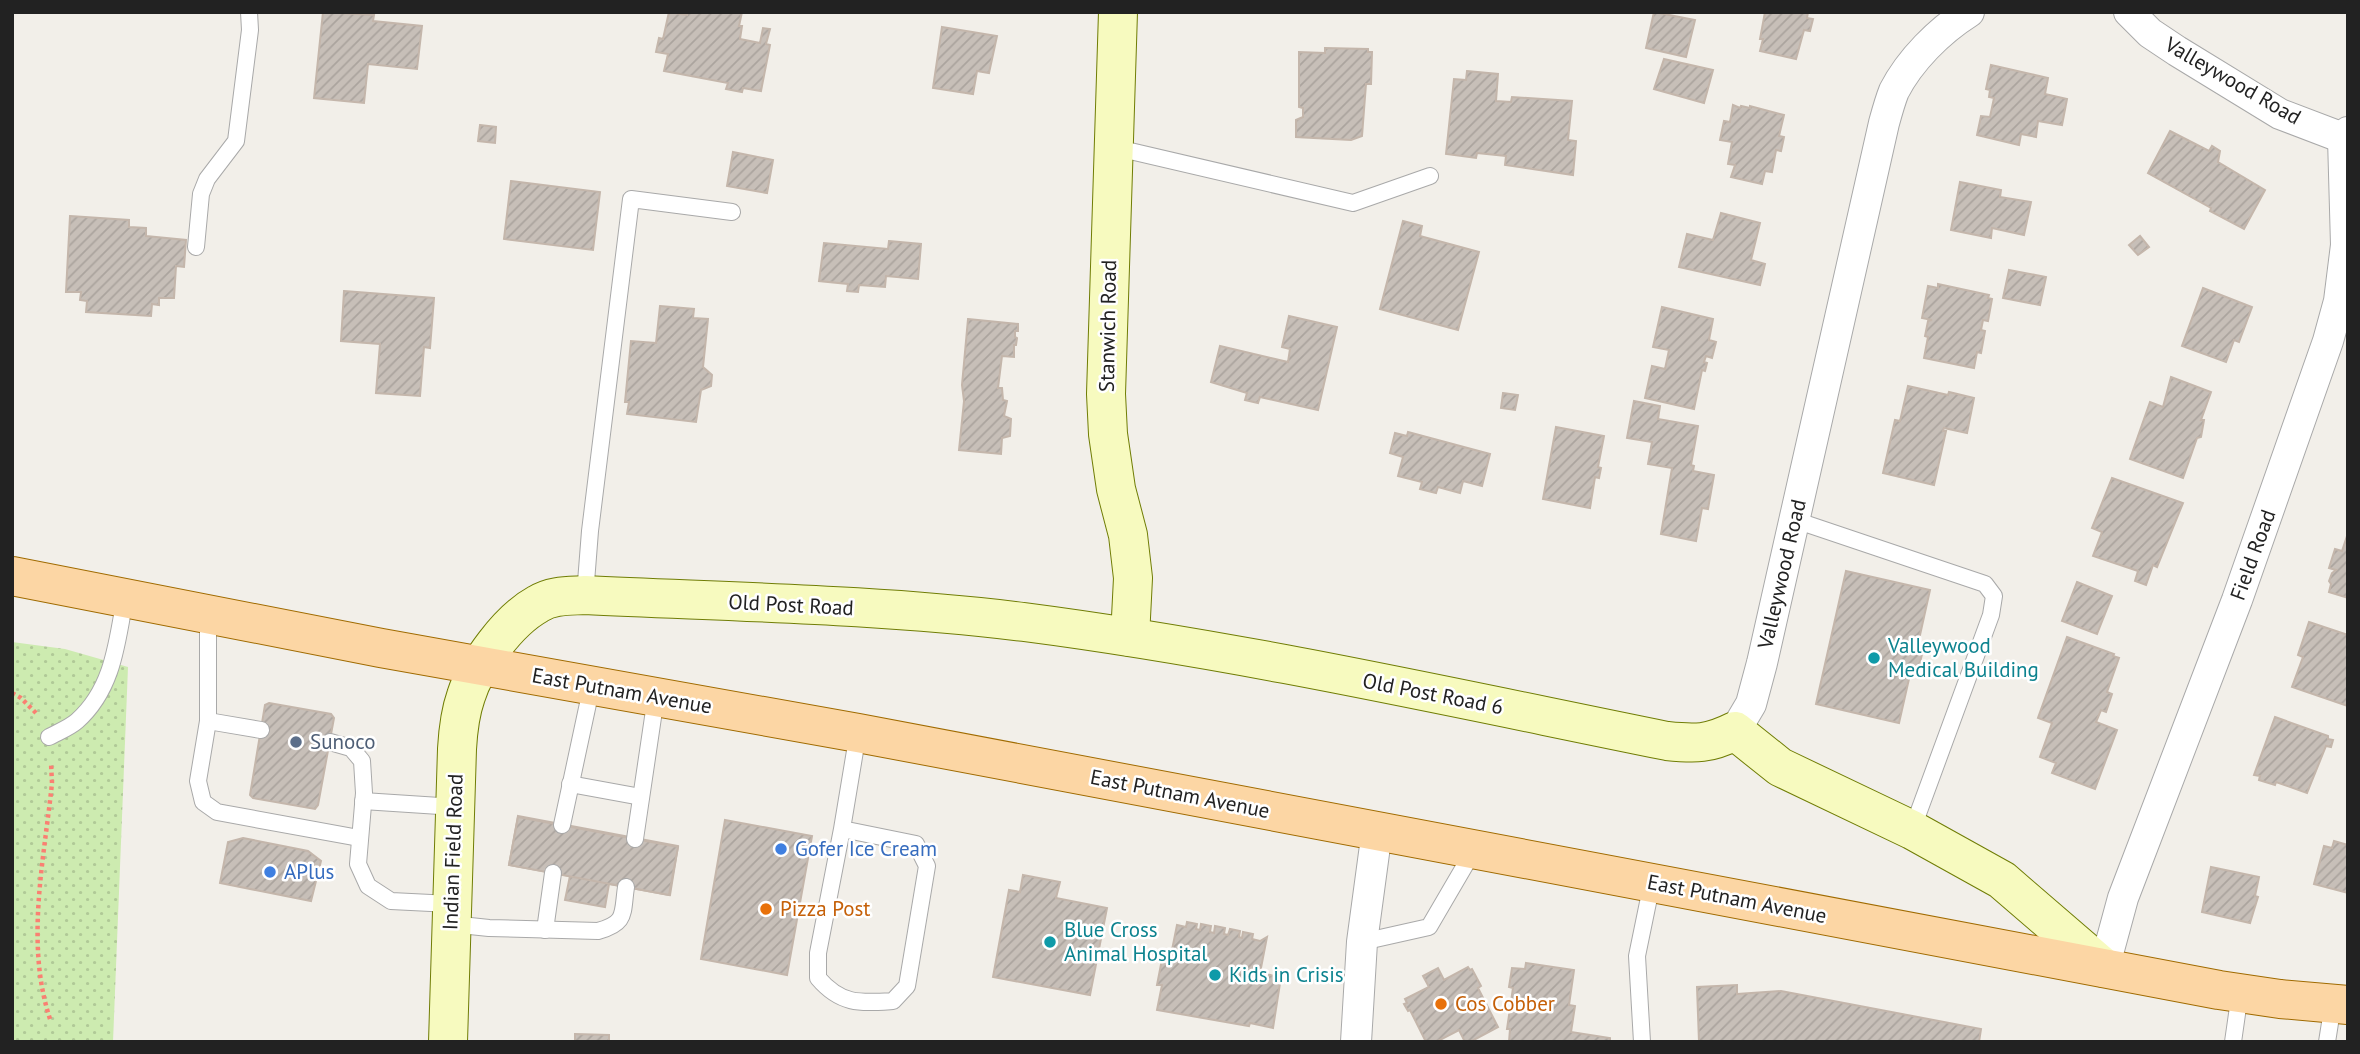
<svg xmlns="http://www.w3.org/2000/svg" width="2360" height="1054" font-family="'PT Sans',sans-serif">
	<defs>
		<pattern id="grass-dots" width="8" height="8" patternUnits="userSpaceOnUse" patternTransform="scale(1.75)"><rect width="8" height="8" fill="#cdebb0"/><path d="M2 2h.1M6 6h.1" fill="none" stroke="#b0c997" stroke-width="1.8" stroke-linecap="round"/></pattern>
		<pattern id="building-hatch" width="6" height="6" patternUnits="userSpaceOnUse" patternTransform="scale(1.75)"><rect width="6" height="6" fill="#c7bfb8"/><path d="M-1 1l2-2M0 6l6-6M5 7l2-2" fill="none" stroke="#aba49e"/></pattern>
	</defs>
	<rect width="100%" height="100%" fill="#f2efe9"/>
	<!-- grass -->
	<polygon fill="url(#grass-dots)" points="12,642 65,649 128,667 113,1042 12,1042"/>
	<!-- building -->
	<g fill="url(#building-hatch)" stroke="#c4b6ab" stroke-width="2">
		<polygon points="323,12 374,15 373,21 422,26 417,69 368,64 364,103 314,98"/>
		<polygon points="669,12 687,15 687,12 742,12 739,26 742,26 740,39 760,43 763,28 770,29 766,44 770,45 761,91 743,88 742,92 726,89 728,83 664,71 668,54 656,52 659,38 663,39"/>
		<polygon points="1654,12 1695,20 1686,57 1646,48"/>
		<polygon points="1765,12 1808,12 1807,18 1813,19 1810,31 1804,30 1796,59 1760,51 1763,39 1760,39"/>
		<polygon points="942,27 997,36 989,73 977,71 973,94 933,88"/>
		<polygon points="1325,48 1368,49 1368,52 1372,52 1371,84 1366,84 1362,136 1351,140 1296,137 1296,120 1303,117 1303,108 1299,107 1299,52 1325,53"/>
		<polygon points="1664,59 1713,70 1704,103 1654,89"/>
		<polygon points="1991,65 2048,78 2045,94 2067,99 2062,125 2038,121 2036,137 2021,134 2019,145 1977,135 1981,116 1990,117 1994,98 1989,97 1990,90 1986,89"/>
		<polygon points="1467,71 1498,74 1496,101 1511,102 1512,97 1572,101 1568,140 1576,141 1573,175 1505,165 1506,156 1477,153 1476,158 1446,154 1454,79 1466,80"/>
		<polygon points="1733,105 1740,108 1741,106 1750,108 1750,106 1784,115 1779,136 1784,137 1781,151 1776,150 1772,172 1765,171 1762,184 1731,177 1735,165 1728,164 1732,142 1720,140 1724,121 1730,122"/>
		<polygon points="480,125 496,127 495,143 478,141"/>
		<polygon points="2170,131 2209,151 2212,146 2220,151 2218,162 2265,190 2244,229 2210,211 2211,208 2148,173"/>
		<polygon points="733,152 773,160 767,193 727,186"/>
		<polygon points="511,181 600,192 593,250 504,239"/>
		<polygon points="1960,182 2001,190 2000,197 2031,202 2024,235 1992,228 1991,238 1951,230"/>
		<polygon points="1721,213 1760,223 1751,260 1765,264 1760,285 1679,267 1687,234 1713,240"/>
		<polygon points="70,216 129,220 129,227 146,228 146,236 186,240 184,267 176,266 174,298 159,298 159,305 152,304 151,316 86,312 87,301 80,300 81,292 66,292"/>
		<polygon points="1403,221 1422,226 1420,236 1479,252 1458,330 1380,309"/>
		<polygon points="2140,236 2149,247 2138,255 2129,245"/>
		<polygon points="889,241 921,244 918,279 886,276 885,287 859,285 858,292 847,291 848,284 819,281 824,243 888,249"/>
		<polygon points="2009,270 2046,277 2040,305 2003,298"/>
		<polygon points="1938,284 1989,295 1988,298 1992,299 1988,321 1983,320 1981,330 1985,331 1981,353 1977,352 1974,368 1924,358 1928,337 1925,336 1928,321 1932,320 1922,318 1928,286 1938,288"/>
		<polygon points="2203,288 2252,307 2239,342 2234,340 2226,362 2182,346"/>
		<polygon points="344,291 434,298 430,348 424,347 420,396 376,393 380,344 341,341"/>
		<polygon points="660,306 694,309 693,318 708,319 703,367 712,375 711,386 701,390 696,422 627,414 629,402 625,402 631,341 656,343"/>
		<polygon points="1662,307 1713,319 1709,340 1716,342 1712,358 1706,356 1704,362 1707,363 1705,371 1702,370 1694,409 1645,398 1652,366 1665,369 1669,350 1653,347"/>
		<polygon points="1289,316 1337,327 1318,410 1260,397 1258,403 1245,400 1247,393 1211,382 1220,346 1288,362 1290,349 1282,347"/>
		<polygon points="968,319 1018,324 1018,331 1015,331 1015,337 1017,338 1016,345 1014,345 1014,357 1002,356 998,388 1002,388 1003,400 1007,401 1004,416 1011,419 1010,436 1002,438 1001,454 959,450 964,401 962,385"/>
		<polygon points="2171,377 2211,392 2201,420 2204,420 2201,437 2197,438 2183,478 2130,459 2150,402 2163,407"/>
		<polygon points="1908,386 1948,395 1949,392 1974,398 1967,433 1944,428 1943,431 1946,431 1934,485 1883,473 1895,420 1900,421"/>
		<polygon points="1503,393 1518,395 1515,410 1501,408"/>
		<polygon points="1634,401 1660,406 1658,419 1698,426 1691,465 1694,466 1693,471 1714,475 1708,509 1702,508 1696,541 1661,534 1672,468 1648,464 1652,442 1627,438"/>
		<polygon points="1556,427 1604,436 1598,467 1601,468 1599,478 1595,477 1590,508 1543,499"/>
		<polygon points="1408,432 1490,454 1482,486 1463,481 1460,493 1438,487 1436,493 1420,489 1422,482 1398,476 1403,457 1390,453 1395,433 1407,436"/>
		<polygon points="2112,478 2183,503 2157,567 2153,565 2146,585 2135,581 2138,571 2093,556 2102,532 2092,528"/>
		<polygon points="2348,533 2348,598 2329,592 2331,584 2329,581 2332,573 2336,570 2329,568 2335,549 2342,551"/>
		<polygon points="1846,571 1930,590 1918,644 1924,646 1918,671 1911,670 1899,723 1816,704"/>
		<polygon points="2077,582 2112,596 2097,634 2062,621"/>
		<polygon points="2309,622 2348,635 2348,706 2292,687 2303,657 2298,655"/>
		<polygon points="2067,637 2114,654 2113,656 2119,658 2107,692 2112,694 2106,712 2101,710 2096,722 2117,730 2095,789 2052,773 2056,763 2040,757 2052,723 2038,718"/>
		<polygon points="269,703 331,714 334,718 318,805 315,809 253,798 250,795 265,705"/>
		<polygon points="2275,717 2328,736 2328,739 2333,740 2331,747 2326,746 2307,793 2276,782 2275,785 2259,780 2260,776 2254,775"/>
		<polygon points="518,816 678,846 670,895 609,884 605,907 565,900 570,876 509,865"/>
		<polygon points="518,817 678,847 669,895 509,865"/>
		<polygon points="725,820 812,836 787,975 701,959"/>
		<polygon points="243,838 308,851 321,861 311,901 220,883 228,842"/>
		<polygon points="2334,841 2348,845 2348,893 2314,884 2324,846 2332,848"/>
		<polygon points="2211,867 2259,877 2255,896 2258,897 2250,923 2202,912"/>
		<polygon points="1023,875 1060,882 1056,898 1107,908 1090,995 993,977 1009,890 1020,892"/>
		<polygon points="1187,922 1197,924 1196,929 1200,930 1201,924 1211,926 1210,932 1214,933 1215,926 1225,928 1224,934 1228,935 1230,929 1240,931 1239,937 1242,938 1243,932 1253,934 1252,939 1260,941 1267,937 1260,973 1281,977 1273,1028 1250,1023 1249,1026 1157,1010 1162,985 1157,985 1163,954 1171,955 1177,925 1186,927"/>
		<polygon points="1526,963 1574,970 1569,1005 1575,1006 1571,1032 1610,1038 1610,1042 1509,1042 1510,1029 1507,1029 1513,988 1509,987 1512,968 1525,969"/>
		<polygon points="1468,967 1470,970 1472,969 1481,986 1478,988 1498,1027 1470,1042 1465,1042 1459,1030 1436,1042 1426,1042 1410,1010 1408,1011 1404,1004 1407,1003 1405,999 1429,987 1423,976 1438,968 1444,980"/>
		<polygon points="1737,985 1737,994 1781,991 1981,1029 1979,1042 1699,1042 1697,987"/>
		<polygon points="575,1034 609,1035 609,1042 575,1042"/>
	</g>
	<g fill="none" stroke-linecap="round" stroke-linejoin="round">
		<!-- lane casing -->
		<g stroke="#a9a9a9" stroke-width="18">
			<g id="lane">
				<polyline points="1113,147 1353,203 1430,176"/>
				<polyline points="196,247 201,194 207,179 236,141 250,30 249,12"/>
				<polyline points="1795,520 1985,584 1994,596 1991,615 1912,830"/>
				<polyline points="585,595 590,531 631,199 732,212"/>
				<polyline points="208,614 208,721 198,781 203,802 217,812 359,838"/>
				<polyline points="208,721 261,730"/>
				<path d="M49,737c9,-5 20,-9 28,-16 36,-32 40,-78 48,-123"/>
				<polyline points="330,742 351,748 362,761 364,793 358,864 368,886 391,901 451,904"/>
				<polyline points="570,784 641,797"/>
				<polyline points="363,801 455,807"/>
				<polyline points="562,825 592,685"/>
				<path d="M842,829l74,15 11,22 -20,120 -14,15c-33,2 -52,4 -75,-23v-25l24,-124 16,-96"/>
				<polyline points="635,839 656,697"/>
				<path d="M451,924l38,4 109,3c29,-8 24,-17 28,-44"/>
				<polyline points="545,930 553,873"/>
				<polyline points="1362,942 1429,927 1474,850"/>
				<polyline points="1642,1042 1637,956 1652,883"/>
				<polyline points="2233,1042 2240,993"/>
				<polyline points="2327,1042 2333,1004"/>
			</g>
		</g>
		<!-- street casing -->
		<g stroke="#a9a9a9" stroke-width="32">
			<g id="street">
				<polyline points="2129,12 2150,33 2177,51 2280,114 2343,138"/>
				<path d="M1735,731l16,-27 11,-41 122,-540c3,-11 6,-22 10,-32 16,-31 45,-60 75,-79"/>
				<polyline points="2104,968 2123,898 2237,600 2328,341 2339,301 2346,245 2343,138 2348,132"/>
				<polyline points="1356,1042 1362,942 1377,831"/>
			</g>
		</g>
		<!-- secondary casing -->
		<g stroke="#707d05" stroke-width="40">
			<g id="secondary">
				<polyline points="1118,12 1106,394 1108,434 1116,489 1128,535 1133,578 1130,637"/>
				<path d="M448,1042l9,-293c1,-18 3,-36 9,-53 10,-32 43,-76 72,-92 14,-9 31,-8 47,-9 146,7 293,9 439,27 216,28 430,76 643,119 29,3 42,3 68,-10l45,36 132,63 90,50 102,88"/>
			</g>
		</g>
		<!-- primary casing -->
		<g stroke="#a06b00" stroke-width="40">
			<polyline id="primary" points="12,576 381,648 858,733 2219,990 2280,999 2348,1005"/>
		</g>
		<!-- path -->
		<g stroke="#fa8072" stroke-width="4.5" stroke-dasharray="3.5 3.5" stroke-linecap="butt">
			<polyline points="12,693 21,698 38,715"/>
			<path d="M50,1019c-25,-76 -6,-158 2,-236l-1,-20"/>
		</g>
		<!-- lane -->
		<use href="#lane" stroke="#fff" stroke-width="16"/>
		<!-- street -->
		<use href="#street" stroke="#fff" stroke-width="30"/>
		<!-- secondary -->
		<use href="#secondary" stroke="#f7fabf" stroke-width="38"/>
		<!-- primary -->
		<use href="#primary" stroke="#fcd6a4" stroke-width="38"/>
	</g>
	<!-- markers -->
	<g fill="#0f9aa8" stroke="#fff" stroke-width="2.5">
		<circle cx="1874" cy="658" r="7"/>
		<circle cx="1050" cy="942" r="7"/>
		<circle cx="1215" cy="975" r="7"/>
	</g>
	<circle fill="#5c6f8a" stroke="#fff" stroke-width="2.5" cx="296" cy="742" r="7"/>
	<g fill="#3f7fe0" stroke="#fff" stroke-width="2.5">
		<circle cx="781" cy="849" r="7"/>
		<circle cx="270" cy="872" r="7"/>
	</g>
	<g fill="#e8710a" stroke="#fff" stroke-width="2.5">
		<circle cx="766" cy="909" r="7"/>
		<circle cx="1441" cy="1004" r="7"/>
	</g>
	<g text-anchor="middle" stroke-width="5" stroke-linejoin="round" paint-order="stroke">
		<!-- street labels -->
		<g font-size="21" fill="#222" stroke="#fff">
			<text transform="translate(2233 81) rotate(30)" y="7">Valleywood Road</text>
			<text transform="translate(1108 326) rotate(-89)" y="7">Stanwich Road</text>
			<text transform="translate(2253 555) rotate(-70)" y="7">Field Road</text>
			<text transform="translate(1782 574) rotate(-77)" y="7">Valleywood Road</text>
			<text transform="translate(791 605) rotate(3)" y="7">Old Post Road</text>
			<text transform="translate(622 691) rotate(10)" y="7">East Putnam Avenue</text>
			<text transform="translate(1433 694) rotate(11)" y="7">Old Post Road 6</text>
			<text transform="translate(1180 794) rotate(11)" y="7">East Putnam Avenue</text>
			<text transform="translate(453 852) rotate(-88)" y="7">Indian Field Road</text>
			<text transform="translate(1737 899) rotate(11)" y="7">East Putnam Avenue</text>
		</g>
		<!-- culture labels -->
		<g font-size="21" fill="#0d838f" stroke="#fff" text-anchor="start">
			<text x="1888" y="653">Valleywood<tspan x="1888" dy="24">Medical Building</tspan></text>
			<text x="1064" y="937">Blue Cross<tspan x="1064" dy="24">Animal Hospital</tspan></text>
			<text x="1229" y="982">Kids in Crisis</text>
		</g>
		<!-- service labels -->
		<g font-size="21" fill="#4e5e75" stroke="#fff" text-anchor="start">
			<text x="310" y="749">Sunoco</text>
		</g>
		<!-- shop labels -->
		<g font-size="21" fill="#366cbe" stroke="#fff" text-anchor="start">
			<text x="795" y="856">Gofer Ice Cream</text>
			<text x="284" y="879">APlus</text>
		</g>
		<!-- food labels -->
		<g font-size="21" fill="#c56008" stroke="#fff" text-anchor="start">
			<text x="780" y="916">Pizza Post</text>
			<text x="1455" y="1011">Cos Cobber</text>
		</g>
	</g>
	<!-- border -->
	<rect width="2360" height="1054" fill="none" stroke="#222222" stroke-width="28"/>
</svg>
